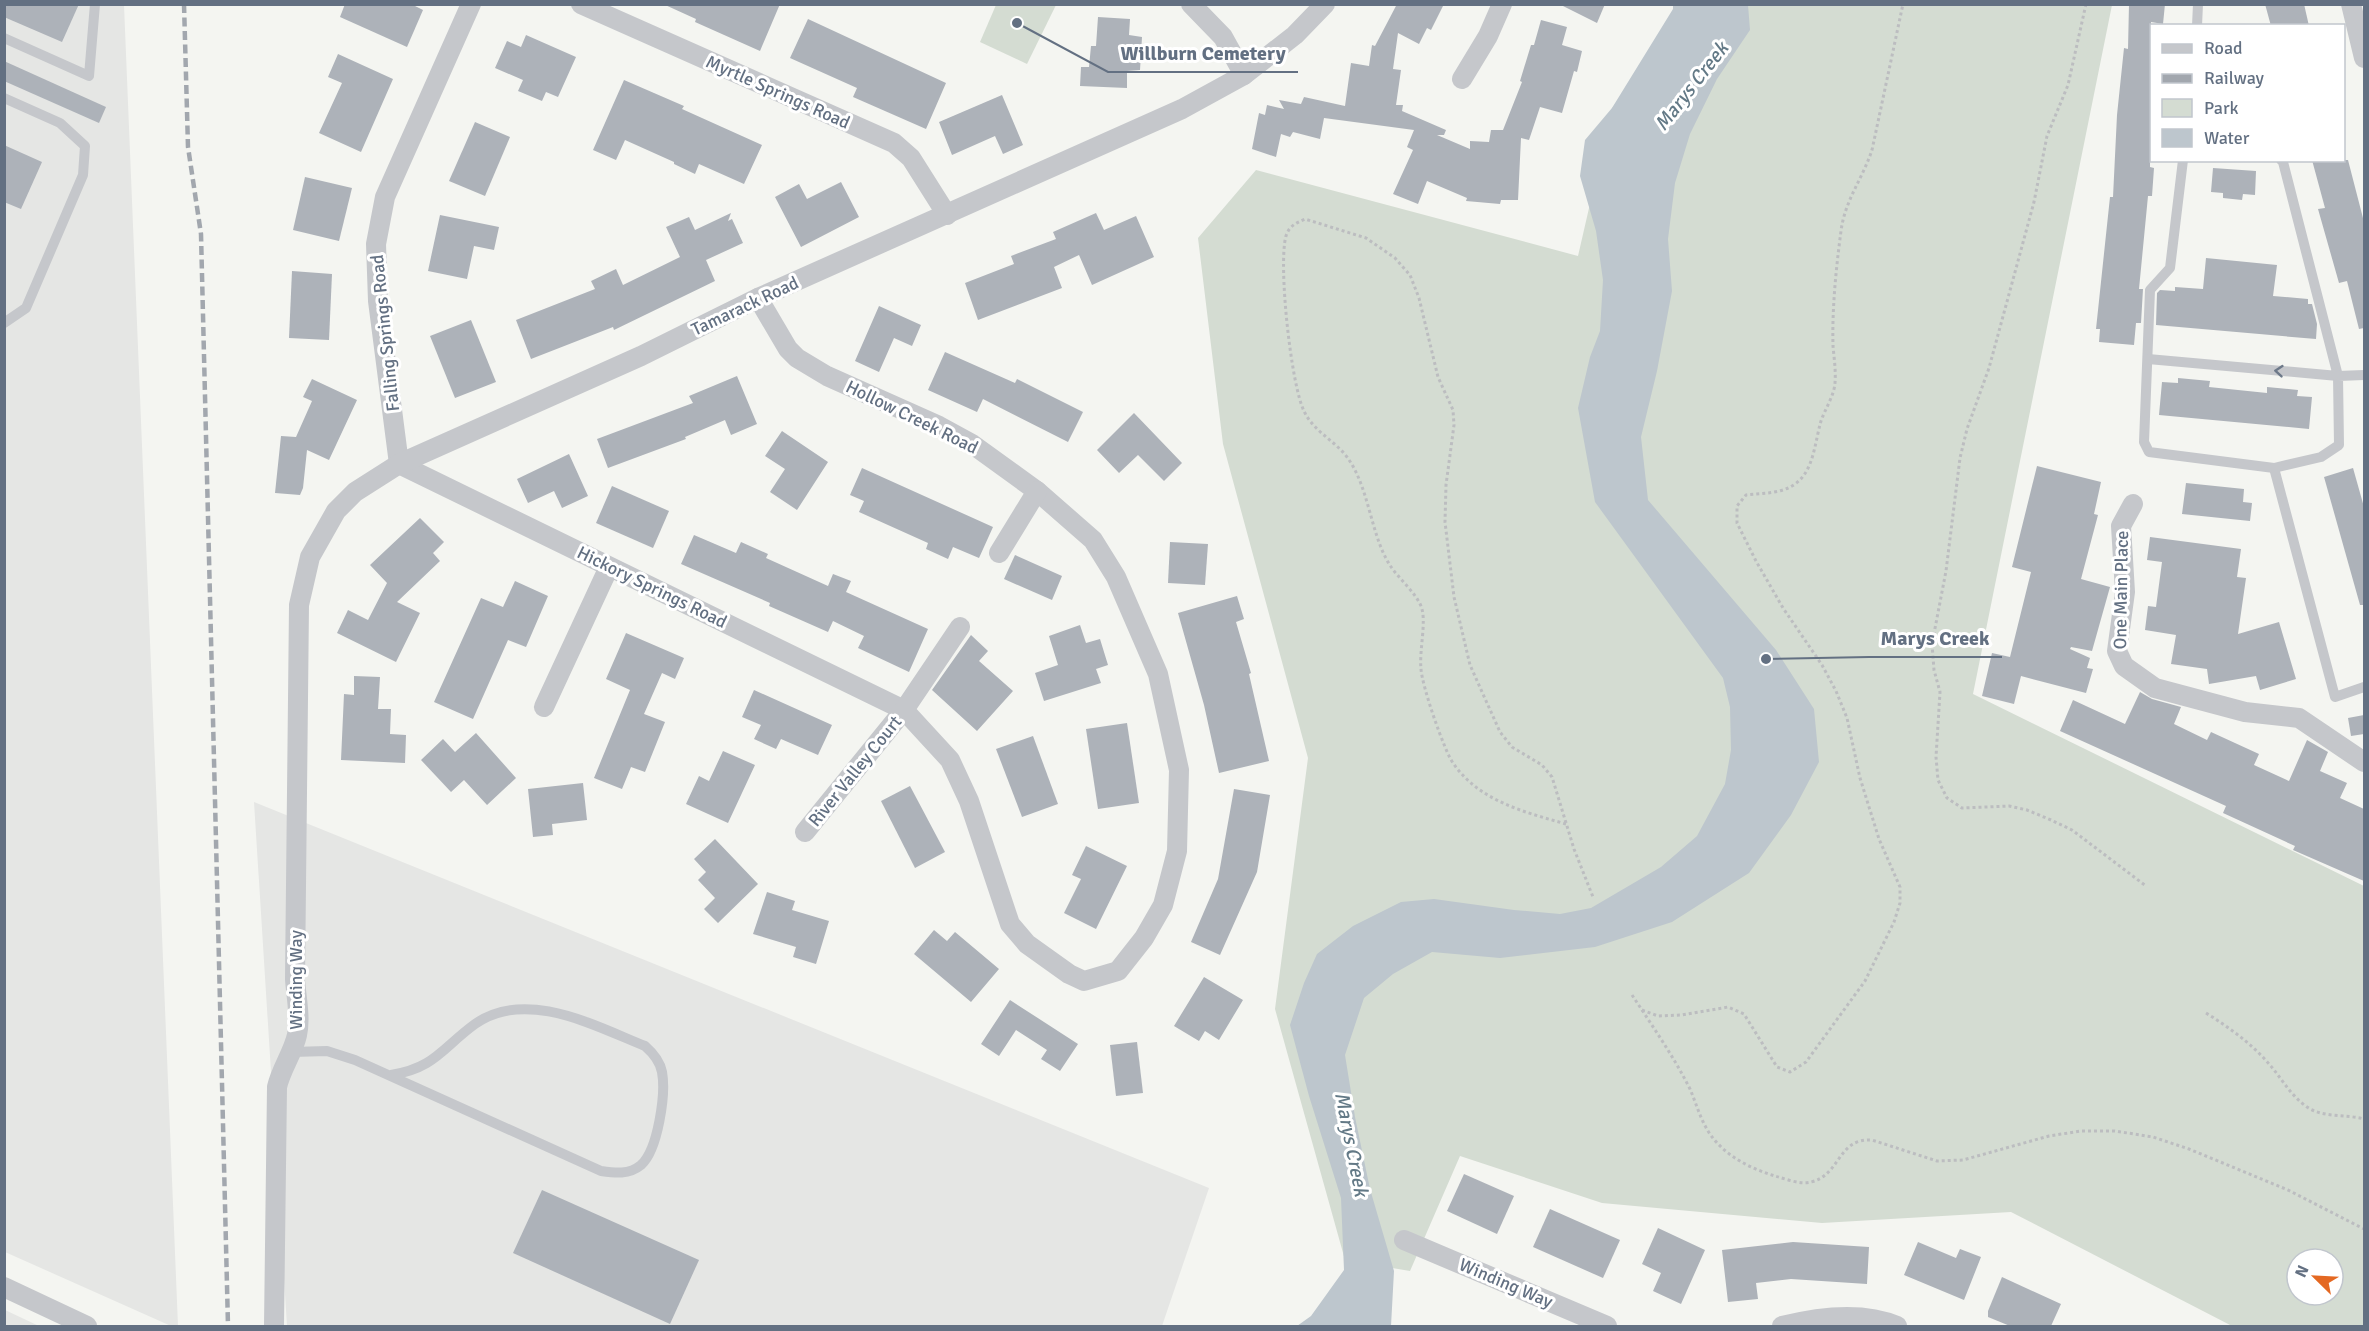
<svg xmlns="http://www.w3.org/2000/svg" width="2369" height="1331" font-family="Signika,sans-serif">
	<rect width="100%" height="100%" fill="#f4f5f1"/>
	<!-- built -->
	<g fill="#e5e6e4">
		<polygon points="5,5 124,5 178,1326 171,1326 5,1252"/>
		<polygon points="254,802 1209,1188 1162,1326 287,1326"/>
		<polygon points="5,1310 39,1326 5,1326"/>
	</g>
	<!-- green -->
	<g fill="#d4dcd2" fill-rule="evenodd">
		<polygon points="996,5 1056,5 1027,64 980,42"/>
		<path d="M1692,5h420l-139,689 391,192v440h-132l-221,-114 -189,11 -220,-20 -142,-47 -50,115 -65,-11 -70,-251 33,-251 -85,-314 -25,-206 58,-68 322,86 34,-148zM2297,1259h36v36h-36z"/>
	</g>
	<!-- water -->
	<polygon fill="#bdc6cd" points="1673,5 1748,5 1750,30 1717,79 1690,134 1675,183 1668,239 1672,291 1657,371 1641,437 1648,500 1776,650 1814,709 1819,762 1791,815 1749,873 1672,922 1595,947 1500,958 1432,952 1393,974 1364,998 1345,1055 1355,1117 1370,1189 1394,1271 1391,1326 1297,1326 1311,1316 1344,1270 1341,1198 1309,1096 1290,1025 1304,983 1317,954 1353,926 1401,902 1434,899 1514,910 1560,914 1591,908 1661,867 1697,836 1725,784 1731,750 1730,707 1723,678 1595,502 1578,408 1590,357 1600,331 1603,280 1596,231 1580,176 1585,140 1612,108 1673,9"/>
	<!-- building -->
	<g fill="#adb2b9">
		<polygon points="4,4 79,4 62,42 4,17"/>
		<polygon points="345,4 411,4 423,10 407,47 340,17"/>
		<polygon points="663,4 780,4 760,51 695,22 696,19"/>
		<polygon points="1397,4 1444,4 1431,30 1427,28 1419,44 1398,33 1393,69 1401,70 1396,105 1403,105 1402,111 1446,130 1444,135 1437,135 1470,149 1470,141 1489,142 1491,130 1503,130 1522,82 1520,81 1531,45 1534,45 1541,20 1567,27 1562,45 1582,51 1577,72 1574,71 1562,113 1540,107 1529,140 1521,138 1518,200 1501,200 1500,204 1466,201 1467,198 1427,181 1418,204 1393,194 1413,150 1407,147 1414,130 1324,118 1320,139 1293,132 1290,137 1281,134 1276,157 1252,149 1259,113 1265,115 1267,105 1284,109 1279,100 1301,104 1304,97 1345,106 1351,63 1369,66 1372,45 1375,46"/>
		<polygon points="1559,4 1605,4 1597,23"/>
		<polygon points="2129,4 2165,4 2163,24 2151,22 2150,167 2154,168 2152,196 2148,196 2139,289 2143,289 2141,323 2136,323 2134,345 2099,342 2100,329 2096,329 2110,197 2113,197 2117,115 2124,48 2128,49"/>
		<polygon points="2265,4 2304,4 2309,26 2271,26"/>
		<polygon points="1098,17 1130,19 1129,35 1142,37 1140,70 1127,71 1127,88 1080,86 1081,67 1089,67 1091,46 1096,46"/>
		<polygon points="808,19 946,83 926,129 853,97 857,88 790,58"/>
		<polygon points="526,35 576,57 558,97 546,92 542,101 518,91 523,80 495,68 507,41 521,47"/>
		<polygon points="338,54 393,79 361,152 319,133 342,83 328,77"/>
		<polygon points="4,61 106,107 99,123 4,81"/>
		<polygon points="624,80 684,106 682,109 762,145 744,184 699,164 695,174 674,164 674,162 625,140 616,160 593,150"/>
		<polygon points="1002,95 1023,145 1003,154 995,136 952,155 939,122"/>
		<polygon points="475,122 510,137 485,196 449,181"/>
		<polygon points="4,145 42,162 21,209 4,202"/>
		<polygon points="2312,160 2348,160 2364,222 2364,328 2359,329 2347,281 2339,283 2318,209 2325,208"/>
		<polygon points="2213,168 2256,171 2255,195 2243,194 2242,200 2223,198 2223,193 2211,192"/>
		<polygon points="305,177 352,188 339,241 293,230"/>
		<polygon points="841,182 859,217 801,247 775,197 799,184 807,199"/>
		<polygon points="731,213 728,221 732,219 743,243 706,260 715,281 614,330 613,327 531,359 516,320 595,289 591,281 616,269 623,285 680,257 666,227 689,217 695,230"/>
		<polygon points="1096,213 1104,230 1136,216 1154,257 1092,285 1079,255 1054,267 1062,288 978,320 965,283 1014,264 1011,256 1056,239 1053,232"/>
		<polygon points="440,215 499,227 494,250 474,246 467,279 428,271"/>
		<polygon points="2206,258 2277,265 2273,296 2308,299 2308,304 2312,304 2317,324 2316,339 2156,325 2157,293 2160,290 2175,291 2175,287 2203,289"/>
		<polygon points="292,271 332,274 329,340 289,338"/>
		<polygon points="879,306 921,325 912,346 894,338 879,372 855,361"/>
		<polygon points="471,320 496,382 455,398 430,336"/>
		<polygon points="945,352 1015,383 1017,379 1083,412 1068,442 983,399 977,412 928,390"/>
		<polygon points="737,376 757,424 731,435 725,420 685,437 686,439 608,468 597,439 693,403 689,396"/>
		<polygon points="2178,378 2210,381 2209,387 2267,393 2267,387 2298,390 2297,396 2312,397 2309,429 2159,415 2162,382 2178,383"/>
		<polygon points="312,379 357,400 329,460 307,450 303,488 300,495 275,493 281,436 296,437 312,401 303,397"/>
		<polygon points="1134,413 1182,463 1164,481 1138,455 1119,473 1097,450"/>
		<polygon points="782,431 828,462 797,510 770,492 785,469 765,456"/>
		<polygon points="569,454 588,496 562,508 554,491 528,503 517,479"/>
		<polygon points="2037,466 2101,482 2094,514 2098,515 2081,579 2110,587 2092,651 2071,647 2070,649 2090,658 2087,668 2093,669 2086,693 2021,676 2014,704 1982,696 1992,653 2010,657 2031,572 2012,567"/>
		<polygon points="862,468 993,527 979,558 953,547 948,559 926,549 928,543 859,512 864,501 850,495"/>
		<polygon points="2353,468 2364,507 2364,605 2360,605 2324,477"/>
		<polygon points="2186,483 2244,489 2243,502 2252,503 2250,521 2182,514"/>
		<polygon points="612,486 669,511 653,548 596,523"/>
		<polygon points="420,518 444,542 433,553 440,561 397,602 420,613 396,662 337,633 348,610 368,620 387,583 370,565"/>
		<polygon points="694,535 736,553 741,542 768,554 766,558 828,586 833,574 851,581 846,592 928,629 909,672 858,648 864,636 833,621 828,632 769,606 770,603 681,564"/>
		<polygon points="2150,537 2241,549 2237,577 2246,578 2238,634 2279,622 2296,679 2260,690 2256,676 2209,684 2207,669 2171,664 2176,635 2145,630 2148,606 2156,607 2162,562 2147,560"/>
		<polygon points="1170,542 1208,544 1205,585 1168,583"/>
		<polygon points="1015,555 1062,576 1052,600 1004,579"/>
		<polygon points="515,581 548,596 526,647 508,640 473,719 434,702 481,598 503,607"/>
		<polygon points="1237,596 1244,619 1236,622 1251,673 1249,674 1269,761 1219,773 1204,705 1178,613"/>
		<polygon points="1080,625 1086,643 1100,639 1108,665 1096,669 1101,683 1044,701 1035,673 1058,665 1049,636"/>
		<polygon points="626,633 684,658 675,679 662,673 644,714 665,722 645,772 631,767 622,789 594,778 630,690 606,679"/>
		<polygon points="971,635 988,651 979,661 1013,691 977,731 932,690"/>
		<polygon points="354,676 380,677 378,709 391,709 390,734 406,735 405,763 341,760 344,694 354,695"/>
		<polygon points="754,690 832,725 818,755 781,739 776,749 754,739 761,725 742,717"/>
		<polygon points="2140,692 2152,699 2181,707 2174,724 2207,740 2211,732 2259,754 2254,765 2289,781 2307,740 2328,752 2320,771 2347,783 2340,798 2364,809 2364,881 2293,850 2295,846 2223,813 2226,806 2060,731 2073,700 2125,724"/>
		<polygon points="2364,715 2364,734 2351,736 2348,718"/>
		<polygon points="1127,723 1139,803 1098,809 1086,729"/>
		<polygon points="476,733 516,778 487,805 464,780 451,792 421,760 443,739 455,752"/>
		<polygon points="1033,736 1058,804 1022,817 996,749"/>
		<polygon points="723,751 755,765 728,823 686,804 699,776 709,781"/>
		<polygon points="583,783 587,820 552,824 553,835 533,837 528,789"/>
		<polygon points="910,786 945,852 915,868 881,801"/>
		<polygon points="1234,789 1270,795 1257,872 1220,955 1191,942 1218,879"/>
		<polygon points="715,839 758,884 718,923 704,909 715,898 698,880 706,872 694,859"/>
		<polygon points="1086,846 1127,866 1096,929 1064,913 1081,879 1072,875"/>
		<polygon points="767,892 795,901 792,910 829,921 816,964 793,957 796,947 753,934"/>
		<polygon points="934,930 947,941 955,932 999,969 971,1002 914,954"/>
		<polygon points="1204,977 1243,1000 1219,1040 1205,1031 1199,1041 1174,1026"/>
		<polygon points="1010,1000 1078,1044 1060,1071 1041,1059 1047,1050 1016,1030 999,1056 981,1044"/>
		<polygon points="1137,1042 1143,1093 1116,1096 1110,1045"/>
		<polygon points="1464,1174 1514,1196 1497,1234 1447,1211"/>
		<polygon points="542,1190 699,1260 670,1324 513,1253"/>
		<polygon points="1550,1209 1620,1240 1603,1278 1533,1247"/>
		<polygon points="1658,1228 1705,1250 1681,1304 1653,1291 1661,1273 1642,1264"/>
		<polygon points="1793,1242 1869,1247 1867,1284 1791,1279 1756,1283 1758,1299 1728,1302 1722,1250"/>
		<polygon points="1918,1242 1956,1258 1960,1249 1981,1257 1964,1300 1904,1275"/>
		<polygon points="2002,1277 2061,1304 2051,1326 2010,1326 1988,1317 1988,1311"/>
	</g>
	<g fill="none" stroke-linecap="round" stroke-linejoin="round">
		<!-- path -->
		<g stroke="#bcbdc0" stroke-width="3" stroke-dasharray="3 3" stroke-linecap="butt">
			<polyline points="2086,4 2068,85 2047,136 2034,202 1989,368 1967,429 1960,458 1946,571 1932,644 1934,670 1940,692 1936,757 1938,780 1947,798 1962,808 2009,806 2027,810 2051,820 2072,830 2146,886"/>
			<path d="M1566,824c-42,-12 -87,-23 -113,-61 -9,-13 -31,-77 -32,-94 -2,-19 6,-48 0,-63 -7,-16 -24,-28 -33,-44 -18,-31 -19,-75 -41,-105 -13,-17 -34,-26 -43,-46 -13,-26 -26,-147 -18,-175 3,-10 10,-13 19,-17l61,19 29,20 15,17 9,23 19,79 15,33 1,15 -8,60 -1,37 9,75 16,68 30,67 12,15 30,18 10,12 22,72 19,48"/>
			<path d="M1632,995l10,15 16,6 24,-1 46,-8 16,7 33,53 13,5 16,-10 59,-81 29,-59 6,-19v-16l-21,-48 -19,-61 -13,-60 -11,-27 -14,-26 -39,-57 -27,-47 -19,-38v-17l9,-11c17,-2 35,-1 49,-11 19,-13 20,-43 26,-63 4,-12 13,-25 14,-38 1,-13 -1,-25 -2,-37 -1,-38 3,-77 8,-115 4,-31 21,-51 31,-81l31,-146"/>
			<path d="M1642,1010c17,26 34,51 48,79 6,14 10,29 18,42 15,24 41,37 67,45 11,3 25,9 36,6 30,-7 26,-44 61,-42l65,21 26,-1 86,-24 32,-5h34l38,6 36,12 99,41 76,39"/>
			<path d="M2206,1013c24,15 46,31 64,52 12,14 21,31 37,42 16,11 39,7 57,12"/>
		</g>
		<!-- lane -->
		<g stroke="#c5c7cb" stroke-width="10">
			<polyline points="2197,26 2198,4"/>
			<polyline points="4,38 89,76 95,4"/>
			<polyline points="4,98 60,123 85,146 83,175 26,308 4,323"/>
			<polyline points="2183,160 2170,268 2150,290 2144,442 2149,452 2274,468"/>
			<polyline points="2148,359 2338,376 2283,162 2281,160"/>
			<polyline points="2364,375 2338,376 2339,445 2321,457 2274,468 2335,697 2364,687"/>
			<path d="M292,1052l35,-1 28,9 246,111c14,2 28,4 40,-6 17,-15 25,-71 21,-93 -2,-11 -9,-19 -17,-26 -50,-20 -119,-58 -170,-22 -33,24 -40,44 -84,51"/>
		</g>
		<!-- street -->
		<g stroke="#c5c7cb" stroke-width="20">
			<polyline points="471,4 385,197 376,244 378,301 399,464 904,710 950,760 969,801 1010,924 1027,944 1069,974 1084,981 1118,971 1144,938 1163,905 1177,851 1179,770 1158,674 1116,577 1093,540 1037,491 972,444 939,426 827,376 797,358 788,349 758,298"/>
			<polyline points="581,4 894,143 911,158 947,215"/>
			<polyline points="1191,4 1223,37 1244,75"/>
			<polyline points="2351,4 2364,58"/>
			<polyline points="1462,79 1488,36 1502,4"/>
			<polyline points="2133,504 2121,526 2125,592 2117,651 2124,666 2155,688 2245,712 2299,718 2364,762"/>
			<polyline points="999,553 1037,491"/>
			<polyline points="544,707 609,567"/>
			<polyline points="805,832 904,710 960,627"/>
			<polyline points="1404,1240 1607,1326"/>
			<polyline points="4,1287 87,1326"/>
			<path d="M274,1326l3,-239c4,-18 16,-34 20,-52 4,-17 -1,-39 -2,-56l4,-374 11,-48 26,-46 19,-19 44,-28 242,-108 117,-58 424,-189 62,-34 51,-40 30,-31"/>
			<path d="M1782,1326c36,-9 80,-15 115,0"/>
		</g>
		<!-- rail -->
		<polyline stroke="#a2a7ae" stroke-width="4.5" stroke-dasharray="9 4.5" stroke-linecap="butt" points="184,4 188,147 201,234 228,1326"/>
	</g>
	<!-- one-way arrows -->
	<defs><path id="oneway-chevron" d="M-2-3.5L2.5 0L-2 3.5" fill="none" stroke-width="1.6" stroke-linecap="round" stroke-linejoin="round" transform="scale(1.5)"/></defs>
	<use stroke="#6d7989" href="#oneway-chevron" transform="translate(2279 371) rotate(-175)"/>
	<g text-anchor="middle" stroke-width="6" stroke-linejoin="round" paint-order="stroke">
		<!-- street labels -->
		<g font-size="18" fill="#637082" stroke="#fff">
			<text transform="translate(778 92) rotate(24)" y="6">Myrtle Springs Road</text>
			<text transform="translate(745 306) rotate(-25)" y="6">Tamarack Road</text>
			<text transform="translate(385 333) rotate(-96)" y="6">Falling Springs Road</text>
			<text transform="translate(912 417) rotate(26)" y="6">Hollow Creek Road</text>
			<text transform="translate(652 587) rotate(26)" y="6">Hickory Springs Road</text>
			<text transform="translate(2121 590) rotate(-89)" y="6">One Main Place</text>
			<text transform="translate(855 771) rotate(-51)" y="6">River Valley Court</text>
			<text transform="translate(296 980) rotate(-90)" y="6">Winding Way</text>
			<text transform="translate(1506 1283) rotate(23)" y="6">Winding Way</text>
		</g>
		<!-- water labels -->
		<g font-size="20" font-style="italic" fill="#637986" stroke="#fff">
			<text transform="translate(1691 86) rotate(-52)" y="7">Marys Creek</text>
			<text transform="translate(1352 1144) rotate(79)" y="7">Marys Creek</text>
		</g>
	</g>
	<!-- callouts -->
	<path fill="none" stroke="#637082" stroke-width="2" d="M1017 23L1108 72H1298M1766 659L1869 657H2002"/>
	<g fill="#637082" stroke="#fff" stroke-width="2">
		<circle cx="1017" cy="23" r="6"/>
		<circle cx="1766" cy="659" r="6"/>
	</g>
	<g font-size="20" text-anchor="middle" font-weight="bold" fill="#637082" stroke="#fff" stroke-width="6" stroke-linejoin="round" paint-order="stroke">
		<text x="1203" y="60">Willburn Cemetery</text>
		<text x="1935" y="645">Marys Creek</text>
	</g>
	<!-- border -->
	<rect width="2369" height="1331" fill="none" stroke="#637082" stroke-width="12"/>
	<!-- legend -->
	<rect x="2150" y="24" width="195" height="138" fill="#ffffff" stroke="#c1c6cd" stroke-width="1.5"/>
	<rect x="2162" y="44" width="30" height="9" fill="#c5c7cb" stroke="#c1c6cd" stroke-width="1.5"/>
	<text x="2204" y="54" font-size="18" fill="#637082">Road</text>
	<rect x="2162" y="74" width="30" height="9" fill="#a2a7ae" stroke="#c1c6cd" stroke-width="1.5"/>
	<text x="2204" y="84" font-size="18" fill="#637082">Railway</text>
	<rect x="2162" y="99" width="30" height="18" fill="#d4dcd2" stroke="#c1c6cd" stroke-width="1.5"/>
	<text x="2204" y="114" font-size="18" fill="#637082">Park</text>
	<rect x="2162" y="129" width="30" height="18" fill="#bdc6cd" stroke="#c1c6cd" stroke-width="1.5"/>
	<text x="2204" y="144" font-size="18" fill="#637082">Water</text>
	<!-- north arrow -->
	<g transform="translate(2315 1277) rotate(294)"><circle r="28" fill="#ffffff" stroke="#c1c6cd" stroke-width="1.5"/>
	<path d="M0-4.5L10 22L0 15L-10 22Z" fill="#e46822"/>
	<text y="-9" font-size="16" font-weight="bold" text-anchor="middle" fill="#637082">N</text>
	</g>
</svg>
